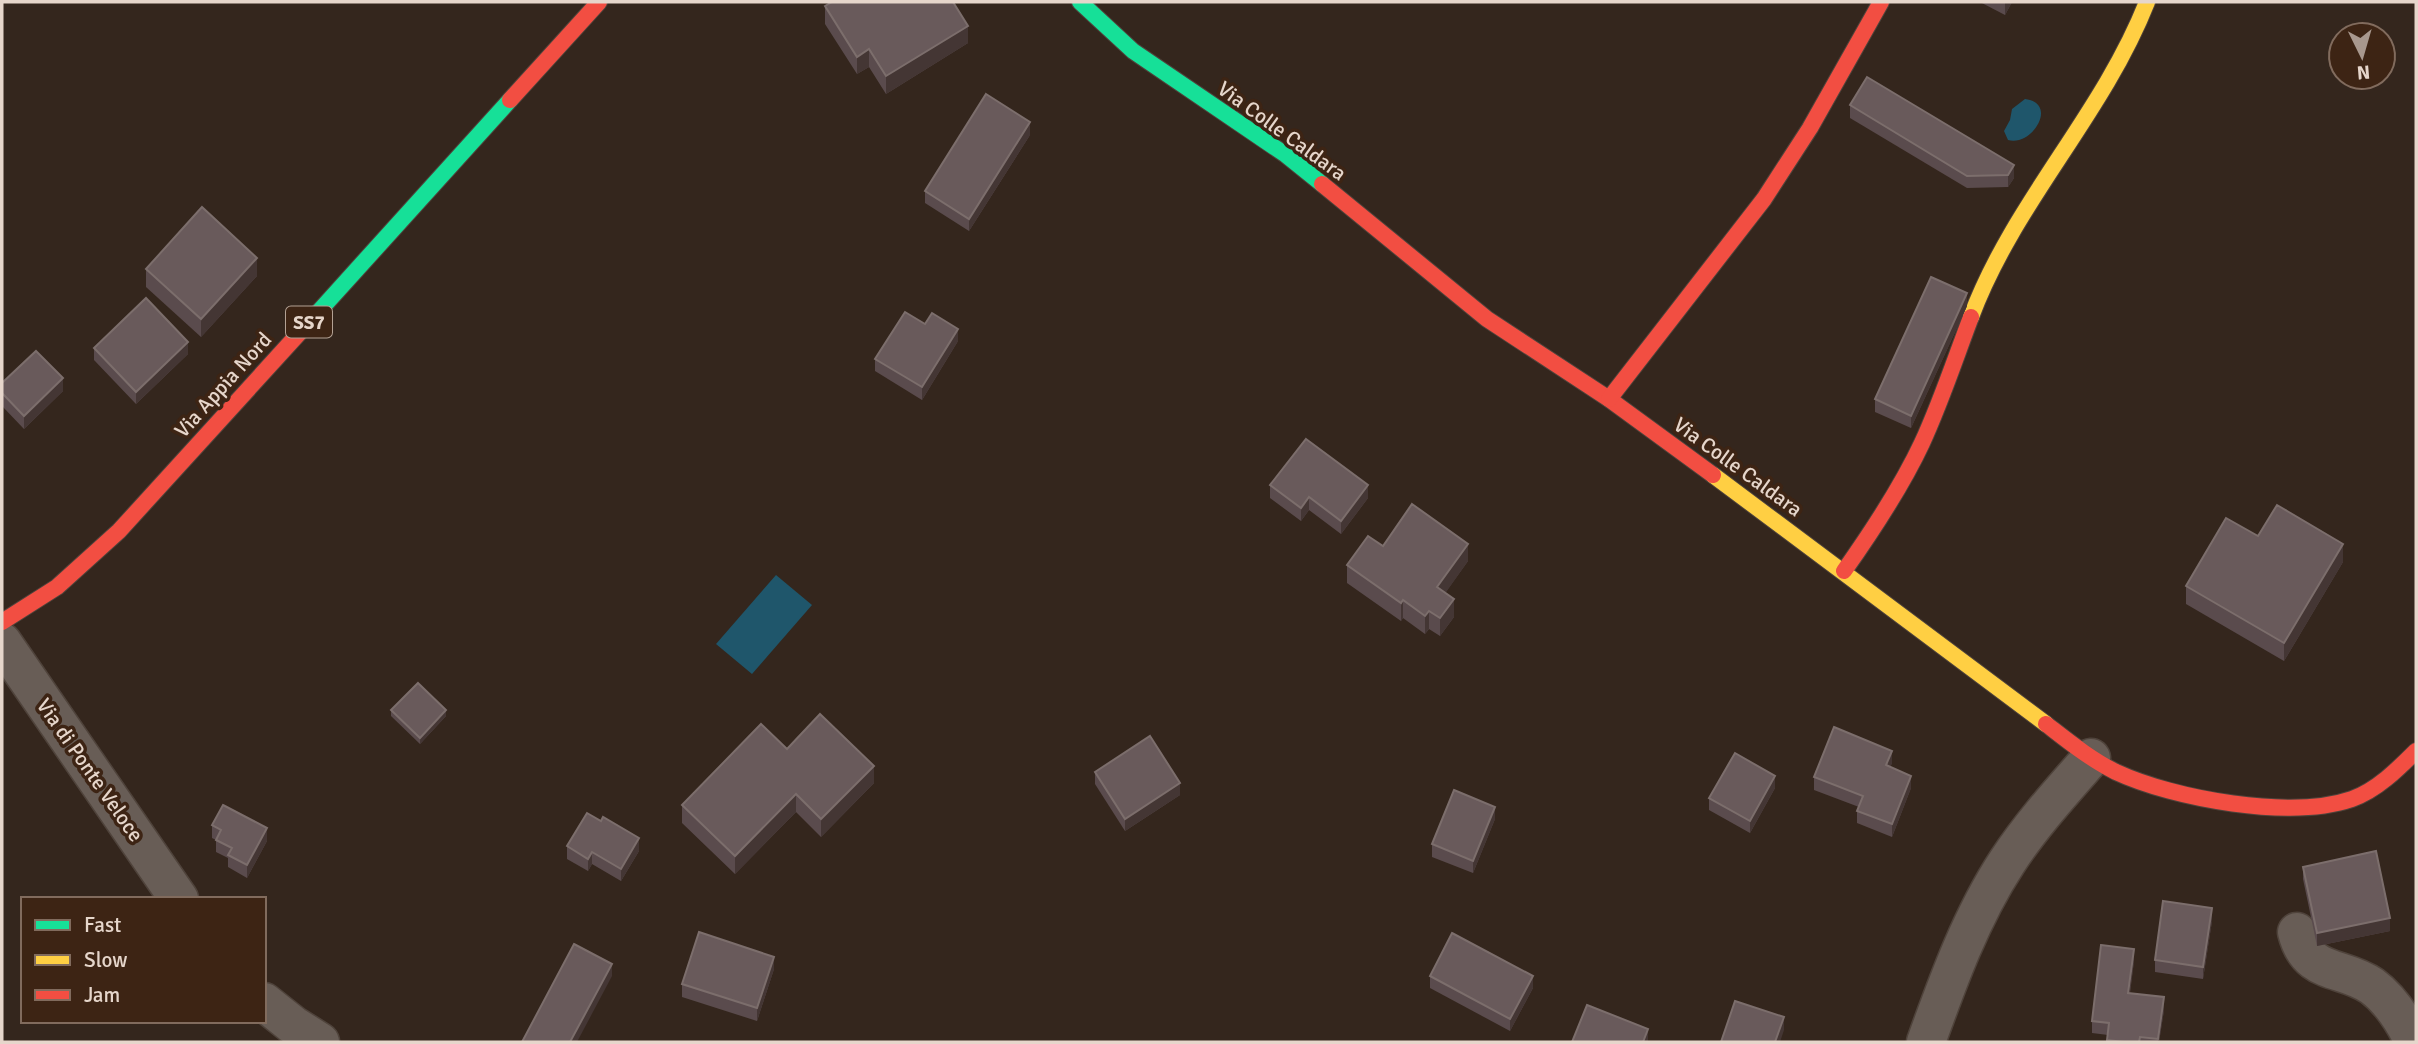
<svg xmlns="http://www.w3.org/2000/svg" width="2418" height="1044" font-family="Signika,sans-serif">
	<rect width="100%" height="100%" fill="#34261d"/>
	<!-- water -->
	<g fill="#1f566b">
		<path d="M2025,99c34,4 7,48 -17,41l-4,-9 6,-11 2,-11z"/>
		<polygon points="776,575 812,605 752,674 716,644"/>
	</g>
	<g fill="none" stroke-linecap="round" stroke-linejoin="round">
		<!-- street casing -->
		<g stroke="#4f433b" stroke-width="41">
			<g id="street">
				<polyline points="2,642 179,899"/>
				<path d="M2297,932c11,44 44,33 75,54 19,14 32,35 42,56"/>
				<polyline points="264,1002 293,1025 320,1042"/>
				<path d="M1926,1042c22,-61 45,-125 81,-180 24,-37 55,-71 84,-104"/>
			</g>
		</g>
		<!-- fast casing -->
		<g stroke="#4f433b" stroke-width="18">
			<g id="fast">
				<polyline points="1080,2 1133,51 1286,155 1322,184"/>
				<polyline points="312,319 510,100"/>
			</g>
		</g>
		<!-- slow casing -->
		<g stroke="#4f433b" stroke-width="18">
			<g id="slow">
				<path d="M1971,317c43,-115 131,-201 176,-315"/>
				<polyline points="1713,475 2046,724"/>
			</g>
		</g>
		<!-- jam casing -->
		<g stroke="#4f433b" stroke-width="18">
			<g id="jam">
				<polyline points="510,100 599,2"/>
				<polyline points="1322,184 1487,319 1609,399 1713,475"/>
				<polyline points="1609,399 1764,199 1810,128 1881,2"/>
				<path d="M1844,571c29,-41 57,-83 78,-128 19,-41 33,-84 49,-126"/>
				<polyline points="2,622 57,587 119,531 312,319"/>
				<path d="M2046,724c22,17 44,35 70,48 58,27 175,48 236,27 25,-9 46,-30 64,-48"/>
			</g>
		</g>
		<!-- street -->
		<use href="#street" stroke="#685d56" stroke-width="38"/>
		<!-- fast -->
		<use href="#fast" stroke="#16e098" stroke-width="16"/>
		<!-- slow -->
		<use href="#slow" stroke="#ffcf43" stroke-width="16"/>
		<!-- jam -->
		<use href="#jam" stroke="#f24e42" stroke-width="16"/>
	</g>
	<!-- wall -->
	<g fill="#5a4b4d">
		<polygon points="1980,2 2012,2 2005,15"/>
		<polygon points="825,6 968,43 886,94 869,67 857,74 825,24"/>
		<polygon points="1850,105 2014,178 2008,187 1967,188 1850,118"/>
		<polygon points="1030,135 969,231 925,203 925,191"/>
		<polygon points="146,269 257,276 201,337 146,287"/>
		<polygon points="1967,306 1911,428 1875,412 1875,399"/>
		<polygon points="958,341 922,400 875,371 875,359"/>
		<polygon points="94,348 188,354 136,404 94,360"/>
		<polygon points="2,383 63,391 24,429 2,406"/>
		<polygon points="1270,485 1368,498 1341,534 1309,510 1301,521 1270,498"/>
		<polygon points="2258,536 2343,562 2284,661 2186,604 2186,586"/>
		<polygon points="1383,546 1468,561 1445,593 1454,617 1440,636 1429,629 1425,634 1403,618 1401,621 1347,583 1347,565"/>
		<polygon points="391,710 446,716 420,744 391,716"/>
		<polygon points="787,749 874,783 821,837 796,812 735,874 682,823 682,805"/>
		<polygon points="1892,763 1890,767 1911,788 1892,837 1857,823 1857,811 1859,807 1814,790 1814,777"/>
		<polygon points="1095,772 1180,795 1125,831 1095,784"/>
		<polygon points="1775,788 1750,833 1709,810 1709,798"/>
		<polygon points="1495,819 1473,873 1432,857 1432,844"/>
		<polygon points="212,825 267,841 247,878 228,867 228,858 216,852 216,840 212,838"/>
		<polygon points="567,846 639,851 621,881 592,864 588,871 567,859"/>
		<polygon points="2303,867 2390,931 2317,946 2303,879"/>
		<polygon points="2212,921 2203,979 2155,972 2155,960"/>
		<polygon points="2134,961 2130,993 2164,1010 2159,1042 2107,1042 2108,1035 2092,1033 2092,1021"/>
		<polygon points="774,969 757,1021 682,997 682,984"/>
		<polygon points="1430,976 1533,988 1510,1031 1430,988"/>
	</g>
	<!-- shaded-wall -->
	<g fill="#443634">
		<polygon points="2005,2 2012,2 2005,15"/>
		<polygon points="968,26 968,43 886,94 886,76"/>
		<polygon points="869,49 869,67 857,74 857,57"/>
		<polygon points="1030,122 1030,135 969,231 969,219"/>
		<polygon points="2014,165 2014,178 2008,187 2008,175"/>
		<polygon points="257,258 257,276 201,337 201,319"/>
		<polygon points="1967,293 1967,306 1911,428 1911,416"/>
		<polygon points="958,329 958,341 922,400 922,387"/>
		<polygon points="188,342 188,354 136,404 136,392"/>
		<polygon points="63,378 63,391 24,429 24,416"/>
		<polygon points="1368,485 1368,498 1341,534 1341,521"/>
		<polygon points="1309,497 1309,510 1301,521 1301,508"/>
		<polygon points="1468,544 1468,561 1437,605 1437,587"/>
		<polygon points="2343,544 2343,562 2284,661 2284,643"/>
		<polygon points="1454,599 1454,617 1440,636 1440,618"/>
		<polygon points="1403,600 1403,618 1401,621 1401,603"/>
		<polygon points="1429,611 1429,629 1425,634 1425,616"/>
		<polygon points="446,710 446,716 420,744 420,738"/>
		<polygon points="1892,751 1892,763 1886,778 1886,765"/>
		<polygon points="874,766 874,783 821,837 821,819"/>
		<polygon points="1775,776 1775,788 1750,833 1750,821"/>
		<polygon points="1911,776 1911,788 1892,837 1892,824"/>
		<polygon points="1180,783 1180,795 1125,831 1125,819"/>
		<polygon points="796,794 796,812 735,874 735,856"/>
		<polygon points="1495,807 1495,819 1473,873 1473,861"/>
		<polygon points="267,828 267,841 247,878 247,865"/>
		<polygon points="639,838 639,851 621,881 621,869"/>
		<polygon points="592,852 592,864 588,871 588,859"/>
		<polygon points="2212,908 2212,921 2203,979 2203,967"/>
		<polygon points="2390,918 2390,931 2317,946 2317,933"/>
		<polygon points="2134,949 2134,961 2128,1005 2128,993"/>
		<polygon points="774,957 774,969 757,1021 757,1008"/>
		<polygon points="612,964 612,976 577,1042 570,1042"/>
		<polygon points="1533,976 1533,988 1510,1031 1510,1019"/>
		<polygon points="2164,997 2164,1010 2159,1042 2158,1042"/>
		<polygon points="1784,1017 1784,1030 1780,1042 1775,1042"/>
		<polygon points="1648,1029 1648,1042 1643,1042"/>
	</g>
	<!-- building -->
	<g fill="#695a5b" stroke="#7c6e6c" stroke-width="2">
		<polygon points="832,2 953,2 968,26 886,76 869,49 857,57 825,6"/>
		<polygon points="1867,77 2014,165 2008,175 1967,176 1850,105"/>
		<polygon points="986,94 1030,122 969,219 925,191"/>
		<polygon points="202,207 257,258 201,319 146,269"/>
		<polygon points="1931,277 1967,293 1911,416 1875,399"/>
		<polygon points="146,298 188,342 136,392 94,348"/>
		<polygon points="905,312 925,324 932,313 958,329 922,387 875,359"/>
		<polygon points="36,351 63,378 24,416 2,393 2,383"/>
		<polygon points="1306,439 1368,485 1341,521 1309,497 1301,508 1270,485"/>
		<polygon points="1412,504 1468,544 1437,587 1454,599 1440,618 1429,611 1425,616 1403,600 1401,603 1347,565 1368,536 1383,546"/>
		<polygon points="2277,505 2343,544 2284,643 2186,586 2226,518 2258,536"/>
		<polygon points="418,683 446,710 420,738 391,710"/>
		<polygon points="820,714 874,766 821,819 796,794 735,856 682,805 761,724 787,749"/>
		<polygon points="1834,727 1892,751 1886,765 1911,776 1892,824 1857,811 1863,796 1814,777"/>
		<polygon points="1150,736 1180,783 1125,819 1095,772"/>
		<polygon points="1735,753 1775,776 1750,821 1709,798"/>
		<polygon points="1454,790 1495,807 1473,861 1432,844"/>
		<polygon points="223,805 267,828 247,865 228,855 232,848 216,840 221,830 212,825"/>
		<polygon points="587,813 601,821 603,817 639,838 621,869 592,852 588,859 567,846"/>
		<polygon points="2376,851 2390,918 2317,933 2303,867"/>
		<polygon points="2163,901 2212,908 2203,967 2155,960"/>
		<polygon points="699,932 774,957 757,1008 682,984"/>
		<polygon points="1452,933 1533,976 1510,1019 1430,976"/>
		<polygon points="574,944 612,964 570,1042 522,1042"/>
		<polygon points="2101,945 2134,949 2128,993 2164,997 2158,1039 2140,1037 2139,1042 2124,1042 2107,1040 2109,1023 2092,1021"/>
		<polygon points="1735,1001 1784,1017 1775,1042 1721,1042"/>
		<polygon points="1587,1005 1648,1029 1643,1042 1572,1042"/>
	</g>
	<g text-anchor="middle" stroke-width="7" stroke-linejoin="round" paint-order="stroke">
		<!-- shield labels -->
		<rect fill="#3d2414" stroke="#b3a194" stroke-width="2" x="286" y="306.5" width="46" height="31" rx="5"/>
		<g font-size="19" font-weight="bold" fill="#e6d6cb">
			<text x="309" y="329">SS7</text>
		</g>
		<!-- street labels -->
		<g font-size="21" fill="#e6d6cb" stroke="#3d2414">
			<text transform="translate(1282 131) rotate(36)" y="7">Via Colle Caldara</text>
			<text transform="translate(223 385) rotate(-48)" y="7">Via Appia Nord</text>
			<text transform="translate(1738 467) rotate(36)" y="7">Via Colle Caldara</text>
			<text transform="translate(90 770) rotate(55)" y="7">Via di Ponte Veloce</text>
		</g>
	</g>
	<!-- border -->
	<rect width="2418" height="1044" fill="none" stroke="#e6d6cb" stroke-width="7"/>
	<!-- legend -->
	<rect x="21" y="897" width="245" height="126" fill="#3d2414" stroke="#816b5d" stroke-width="2"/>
	<rect x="35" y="920" width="35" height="10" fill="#16e098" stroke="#816b5d" stroke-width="2"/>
	<text x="84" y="932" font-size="21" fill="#e6d6cb">Fast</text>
	<rect x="35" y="955" width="35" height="10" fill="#ffcf43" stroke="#816b5d" stroke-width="2"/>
	<text x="84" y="967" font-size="21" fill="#e6d6cb">Slow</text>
	<rect x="35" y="990" width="35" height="10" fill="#f24e42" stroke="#816b5d" stroke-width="2"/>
	<text x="84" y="1002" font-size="21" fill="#e6d6cb">Jam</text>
	<!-- north arrow -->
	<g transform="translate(2362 56) rotate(175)"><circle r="33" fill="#3d2414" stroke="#816b5d" stroke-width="2"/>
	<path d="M0-5L12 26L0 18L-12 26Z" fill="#a8988e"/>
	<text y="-10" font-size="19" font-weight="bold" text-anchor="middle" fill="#e6d6cb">N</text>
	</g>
</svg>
